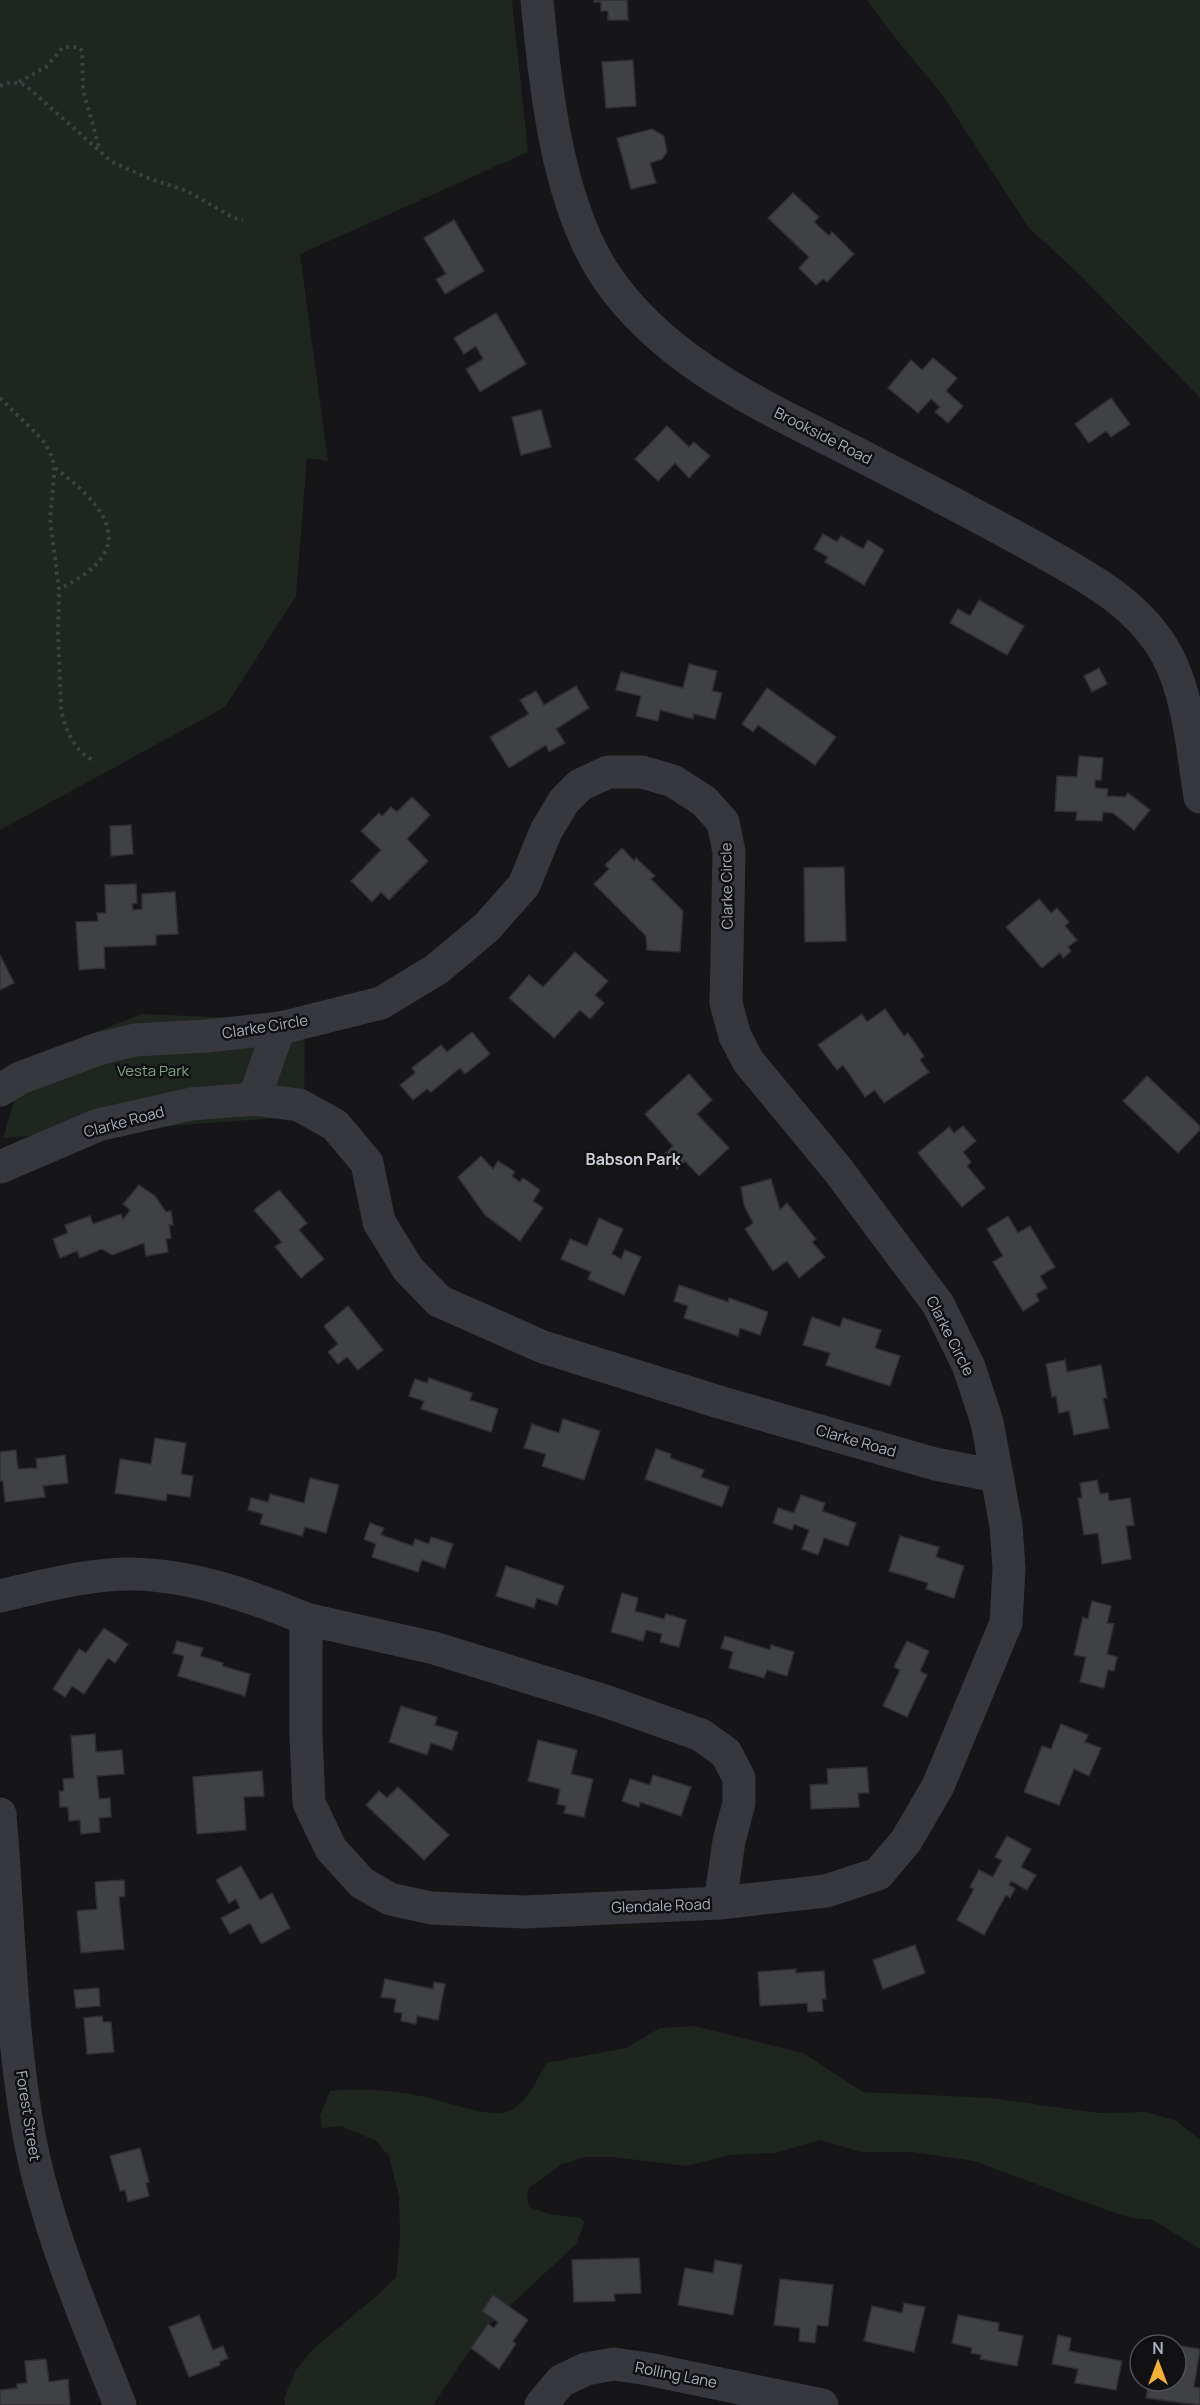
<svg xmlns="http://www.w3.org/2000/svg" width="1200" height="2405" font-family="Manrope,sans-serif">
	<rect width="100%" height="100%" fill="#161618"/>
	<!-- green -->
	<g fill="#1e261f">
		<polygon points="0,0 512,0 528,152 300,254 328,461 307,458 296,596 225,707 0,830"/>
		<polygon points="867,0 1200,0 1200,398 1079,274 1029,228 941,93 896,39"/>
		<polygon points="142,1014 305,1021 304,1116 3,1138 26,1059"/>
		<path d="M695,2026l108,27 60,39 128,6 108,15 47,-1 31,9 23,19v109l-47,-29 -21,-2 -20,-6 -138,-51 -61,-9h-52l-41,-12 -45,13 -45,2 -43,11 -74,-9h-28l-23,7 -33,24 -2,7 2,12 20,7 32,4 4,4 -9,22 -94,88 -49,73h-148l-1,-7 12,-28 16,-20 69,-58 15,-15 4,-39 -1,-41 -10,-41 -13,-15 -35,-15 -19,2 -2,-12 10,-25c31,-3 61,-1 91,5 21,4 67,22 85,16 20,-6 31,-32 40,-49l80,-15 34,-20z"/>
	</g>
	<!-- building -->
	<g fill="#404145" stroke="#303034" stroke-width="1.5">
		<polygon points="594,0 627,0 628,20 608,20 608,11 601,11 601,2 594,2"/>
		<polygon points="633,60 636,106 606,108 602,62"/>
		<polygon points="652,129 664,136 667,152 662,159 650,163 656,183 631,189 617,138"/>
		<polygon points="793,193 819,217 814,222 829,236 832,232 854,254 827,282 823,279 816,285 799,268 809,257 768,218"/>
		<polygon points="454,220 484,271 445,294 436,279 446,274 424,238"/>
		<polygon points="496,313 526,364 480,392 466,369 483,359 476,346 464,354 454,338"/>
		<polygon points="933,358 957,378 946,391 963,406 948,423 935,412 940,407 931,399 918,413 888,388 911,360 922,370"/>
		<polygon points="1111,398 1130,424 1111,437 1106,431 1089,443 1075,424"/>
		<polygon points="541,410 551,447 521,455 512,417"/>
		<polygon points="667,426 689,447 694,442 710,456 689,478 675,463 658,481 635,459"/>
		<polygon points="823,534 837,542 841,536 863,549 868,540 884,550 864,585 825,562 828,557 814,549"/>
		<polygon points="979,600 1024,626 1007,655 950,623 958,609 970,616"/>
		<polygon points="689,664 717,671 712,691 722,693 715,719 694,714 693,719 660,710 658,721 636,716 641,696 616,690 621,672 683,688"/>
		<polygon points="1099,668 1107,684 1092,692 1084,676"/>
		<polygon points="576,686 589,708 556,729 565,743 549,752 546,745 509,768 490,737 529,714 520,700 536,691 544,705"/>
		<polygon points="767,688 836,737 815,765 758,725 753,732 742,724"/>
		<polygon points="1079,756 1103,758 1101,780 1095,780 1095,788 1108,789 1107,796 1125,797 1128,793 1150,810 1134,830 1113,813 1103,812 1102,821 1076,820 1077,812 1055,811 1057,776 1077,777"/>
		<polygon points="412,797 430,815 407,839 428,861 389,900 381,892 372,902 351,881 381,850 361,831 379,813 382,816 391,807 397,812"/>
		<polygon points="131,825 133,854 111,856 110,826"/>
		<polygon points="622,848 634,861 636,858 655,876 651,879 683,911 680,952 647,950 646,936 594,884 609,869 605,865"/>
		<polygon points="844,867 846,941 805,942 804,868"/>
		<polygon points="136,884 137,903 132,904 133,910 142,909 142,894 175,892 178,934 156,935 156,945 104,947 105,968 79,970 76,922 98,921 97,913 106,913 105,885"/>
		<polygon points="1039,899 1051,913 1057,908 1069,922 1065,926 1077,940 1068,947 1071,951 1063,958 1060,953 1042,968 1006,927"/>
		<polygon points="575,952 608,981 595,995 604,1003 590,1019 580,1010 554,1038 509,998 529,975 543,987"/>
		<polygon points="0,955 14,983 0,990"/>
		<polygon points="885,1009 904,1036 908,1033 924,1056 920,1060 929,1072 884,1103 875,1090 865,1097 843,1065 837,1070 818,1045 862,1014 867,1022"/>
		<polygon points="472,1032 490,1054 465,1074 460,1068 431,1092 427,1089 413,1100 400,1085 415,1073 412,1068 441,1045 447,1052"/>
		<polygon points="689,1074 712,1100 697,1114 729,1148 699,1176 685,1161 677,1169 664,1155 673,1146 645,1114"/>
		<polygon points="1147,1076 1200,1126 1200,1130 1178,1153 1123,1101"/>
		<polygon points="963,1126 976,1141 963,1152 971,1162 967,1166 985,1188 962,1207 918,1153 949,1127 954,1133"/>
		<polygon points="481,1156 493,1169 498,1161 515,1172 512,1176 520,1182 523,1178 540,1190 533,1201 543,1208 520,1241 485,1215 458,1177"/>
		<polygon points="771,1179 780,1210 787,1203 816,1239 812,1242 825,1257 799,1278 787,1261 773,1271 745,1229 753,1223 744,1205 741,1187"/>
		<polygon points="139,1185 155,1196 166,1212 171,1211 173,1225 169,1225 171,1238 166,1239 168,1252 146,1256 144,1243 112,1255 102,1249 80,1258 77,1251 60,1258 53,1239 68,1233 65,1225 90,1216 93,1224 121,1214 123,1220 130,1210 123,1204"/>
		<polygon points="279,1190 307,1223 299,1230 324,1259 301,1278 275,1247 282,1242 254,1210"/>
		<polygon points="1008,1216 1018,1233 1030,1226 1055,1267 1040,1276 1047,1288 1036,1294 1039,1301 1023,1311 993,1262 1003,1256 987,1229"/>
		<polygon points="599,1218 623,1229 612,1254 621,1259 625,1250 641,1257 624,1295 588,1279 591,1272 561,1259 570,1239 587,1246"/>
		<polygon points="679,1285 728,1302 729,1298 768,1312 760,1335 740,1328 738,1336 684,1318 688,1306 674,1301"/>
		<polygon points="348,1306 383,1350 358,1370 347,1357 338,1364 328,1352 338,1344 324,1326"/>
		<polygon points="812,1317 840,1327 843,1318 881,1330 875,1348 900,1356 890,1386 826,1365 830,1353 803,1345"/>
		<polygon points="1065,1360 1067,1372 1101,1365 1107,1398 1103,1398 1109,1428 1074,1435 1069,1411 1059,1413 1056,1396 1052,1397 1046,1364"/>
		<polygon points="429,1378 472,1393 470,1400 498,1409 491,1432 421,1409 424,1401 409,1396 415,1379 427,1383"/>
		<polygon points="563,1419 600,1431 584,1480 542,1466 546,1454 524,1448 532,1424 559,1433"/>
		<polygon points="155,1438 186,1443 181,1474 193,1476 190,1497 167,1494 166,1501 115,1493 120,1459 151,1464"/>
		<polygon points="656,1449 671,1454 670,1458 704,1470 701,1477 729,1487 722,1507 645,1479"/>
		<polygon points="16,1450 18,1469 37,1468 36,1459 65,1455 68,1483 43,1486 45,1497 5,1502 3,1481 0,1481 0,1452"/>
		<polygon points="310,1478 339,1485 326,1533 305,1527 302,1536 260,1524 263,1514 248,1510 251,1498 268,1502 270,1494 304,1503"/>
		<polygon points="1097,1480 1100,1494 1108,1493 1109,1501 1130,1498 1134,1525 1126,1526 1131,1559 1102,1564 1098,1533 1084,1535 1078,1498 1082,1498 1080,1483"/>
		<polygon points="801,1495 825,1503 822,1511 856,1523 848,1546 824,1538 818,1555 802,1549 809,1530 794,1524 792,1530 773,1523 778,1508 794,1513"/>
		<polygon points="370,1523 384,1528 381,1535 413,1546 415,1539 429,1544 431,1537 453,1544 445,1568 422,1560 418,1572 372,1557 376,1544 364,1539"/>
		<polygon points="900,1536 939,1547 936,1557 964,1566 954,1598 926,1589 928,1583 889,1571"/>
		<polygon points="506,1566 564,1586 557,1605 537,1598 534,1608 496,1596"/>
		<polygon points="622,1593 638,1598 635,1611 664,1619 666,1614 686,1620 679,1647 660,1642 662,1634 646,1630 643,1641 611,1632"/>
		<polygon points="1092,1601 1111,1606 1107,1623 1114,1624 1107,1654 1117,1657 1114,1671 1108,1670 1104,1688 1080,1682 1086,1657 1074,1655 1083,1617 1088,1619"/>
		<polygon points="104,1628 128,1644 115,1663 108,1658 84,1694 72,1686 65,1697 53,1689 79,1649 86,1653"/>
		<polygon points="725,1636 770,1650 771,1645 794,1652 787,1676 767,1670 764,1678 729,1668 733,1652 721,1648"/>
		<polygon points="177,1641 203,1648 200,1656 223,1663 222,1666 250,1674 245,1696 178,1676 184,1656 173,1653"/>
		<polygon points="907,1641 929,1651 920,1671 927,1675 907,1717 883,1706 900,1670 894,1667"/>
		<polygon points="401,1706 437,1717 435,1725 458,1732 452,1750 431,1743 427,1755 389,1742"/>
		<polygon points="1061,1724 1088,1735 1085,1742 1101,1748 1089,1776 1074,1769 1059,1805 1024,1792 1042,1746 1051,1749"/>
		<polygon points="95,1734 96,1752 122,1750 124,1774 97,1776 99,1799 110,1798 111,1817 99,1818 100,1832 81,1834 80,1820 69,1821 68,1807 60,1807 59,1791 64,1791 63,1779 74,1778 71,1736"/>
		<polygon points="538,1740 577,1750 571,1774 593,1779 584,1817 564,1813 566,1806 557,1804 560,1789 528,1781"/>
		<polygon points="867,1767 869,1793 858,1793 859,1807 811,1809 810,1785 828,1784 827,1769"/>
		<polygon points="262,1771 264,1796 244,1797 246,1830 197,1834 193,1777"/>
		<polygon points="653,1775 691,1787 681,1816 640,1802 639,1807 622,1801 630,1779 650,1785"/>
		<polygon points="398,1787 449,1835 424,1860 366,1805 379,1791 387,1798"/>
		<polygon points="1007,1836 1031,1849 1021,1867 1036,1875 1027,1890 1011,1881 1009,1885 1015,1889 1010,1898 1006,1895 984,1935 957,1920 974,1889 970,1887 979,1870 993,1877 1002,1860 995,1857"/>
		<polygon points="241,1866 260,1900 272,1893 290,1928 261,1944 250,1923 230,1934 221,1918 240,1908 236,1899 229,1903 216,1880"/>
		<polygon points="124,1880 125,1896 119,1897 124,1949 81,1953 77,1911 97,1909 95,1882"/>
		<polygon points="915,1945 925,1973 883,1989 873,1960"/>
		<polygon points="796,1969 796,1973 824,1971 826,1999 822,1999 823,2011 808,2012 807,2003 760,2006 758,1972"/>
		<polygon points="385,1979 433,1989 434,1982 445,1984 438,2020 417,2016 416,2024 401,2021 402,2013 394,2012 396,1999 381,1997"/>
		<polygon points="99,1988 100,2006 76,2008 74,1990"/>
		<polygon points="102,2016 103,2022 111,2022 114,2052 87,2054 84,2018"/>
		<polygon points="140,2148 149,2182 146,2183 149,2196 128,2202 125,2190 120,2191 110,2156"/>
		<polygon points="639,2258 641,2293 614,2294 615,2301 574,2302 572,2260"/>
		<polygon points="715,2260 742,2265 733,2315 678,2305 685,2268 713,2273"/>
		<polygon points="780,2279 833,2285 828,2326 817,2325 815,2343 799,2341 800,2328 774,2325"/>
		<polygon points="493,2295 528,2320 513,2341 516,2344 499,2369 471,2348 488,2324 494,2328 498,2322 482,2311"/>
		<polygon points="904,2303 925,2307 914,2352 864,2341 872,2306 902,2313"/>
		<polygon points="199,2315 213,2350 223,2346 228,2358 219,2362 220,2365 189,2377 169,2327"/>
		<polygon points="958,2315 999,2323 998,2331 1023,2336 1017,2366 980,2359 981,2355 971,2353 972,2348 952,2343"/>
		<polygon points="1058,2335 1071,2338 1069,2351 1122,2361 1116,2390 1075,2383 1078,2369 1052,2364"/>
		<polygon points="1175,2345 1200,2349 1194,2387 1200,2388 1200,2405 1146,2398 1149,2381 1176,2381"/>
		<polygon points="46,2359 49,2382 68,2379 70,2405 0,2405 0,2390 17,2388 17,2384 27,2383 25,2361"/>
	</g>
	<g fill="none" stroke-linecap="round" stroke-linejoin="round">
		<!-- path -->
		<g stroke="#3d3f44" stroke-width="4" stroke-dasharray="3 4.5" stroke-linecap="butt">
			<polyline points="19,82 46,67 63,47 79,47 82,51 83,90 100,150"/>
			<polyline points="0,86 11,82 25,85 112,162 148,178 187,191 234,218 243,220"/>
			<path d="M0,398l34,33 11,12 8,16 1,18 -4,42 9,70 -1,44 3,75c3,19 14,46 33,52"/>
			<path d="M55,468c56,42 84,83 4,121"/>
		</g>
		<!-- minor -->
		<g stroke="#37383d" stroke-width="33">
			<path d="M537,0c8,86 20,203 69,276 57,85 155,129 244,174 62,32 123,63 184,97 50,28 105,56 133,108 22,41 26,98 33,142"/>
			<polyline points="0,1090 20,1078 98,1049 135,1040 207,1036 281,1028 381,1003 437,969 487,927 524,885 546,831 564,801 580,785 608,772 642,772 673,781 704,801 723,822 729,852 726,1003 735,1036 748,1061 838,1170 938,1304 969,1367 987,1422 997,1476"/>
			<polyline points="254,1099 279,1028"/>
			<polyline points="0,1167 98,1125 191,1104 254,1099 299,1105 335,1125 367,1163 379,1222 408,1269 439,1301 543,1347 719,1402 935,1464 997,1476 1006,1526 1009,1568 1006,1623 938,1786 906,1841 878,1874 826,1891 720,1903 524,1912 431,1908 390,1899 362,1883 331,1849 309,1803 306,1736 306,1619 434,1648 608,1702 701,1735 726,1753 739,1778 739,1803 729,1841 720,1903"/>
			<path d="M0,1596c43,-10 87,-22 132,-22 60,1 119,22 174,45"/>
			<path d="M0,1814c9,105 10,218 29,321 18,94 56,182 91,270"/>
			<polyline points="541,2405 561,2381 586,2369 614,2364 648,2369 822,2405"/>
		</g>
	</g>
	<g text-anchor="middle" stroke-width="5" stroke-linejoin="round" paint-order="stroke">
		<!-- street labels -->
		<g font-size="15" fill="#a8adb8" stroke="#111113">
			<text transform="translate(823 436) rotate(27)" y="5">Brookside Road</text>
			<text transform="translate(727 886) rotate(-91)" y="5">Clarke Circle</text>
			<text transform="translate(265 1027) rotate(-9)" y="5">Clarke Circle</text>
			<text transform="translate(124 1122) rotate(-15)" y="5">Clarke Road</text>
			<text transform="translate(950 1336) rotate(63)" y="5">Clarke Circle</text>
			<text transform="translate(856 1441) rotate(16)" y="5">Clarke Road</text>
			<text transform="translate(661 1906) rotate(-2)" y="5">Glendale Road</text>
			<text transform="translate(28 2116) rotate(81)" y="5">Forest Street</text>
			<text transform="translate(676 2375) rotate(11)" y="5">Rolling Lane</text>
		</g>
		<!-- park labels -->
		<g font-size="15" fill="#7fa381" stroke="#111113">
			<text x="153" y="1076">Vesta Park</text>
		</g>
		<!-- neighbourhood labels -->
		<g font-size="16" font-weight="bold" fill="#c9ccd4" stroke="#111113">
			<text x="633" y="1165">Babson Park</text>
		</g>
	</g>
	<!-- north arrow -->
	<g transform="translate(1158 2363)"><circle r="28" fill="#111113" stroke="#4d4f55" stroke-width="1.5"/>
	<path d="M0-4.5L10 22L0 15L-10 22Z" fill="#f2b134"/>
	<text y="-9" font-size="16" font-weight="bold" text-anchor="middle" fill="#a8adb8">N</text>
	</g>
</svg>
